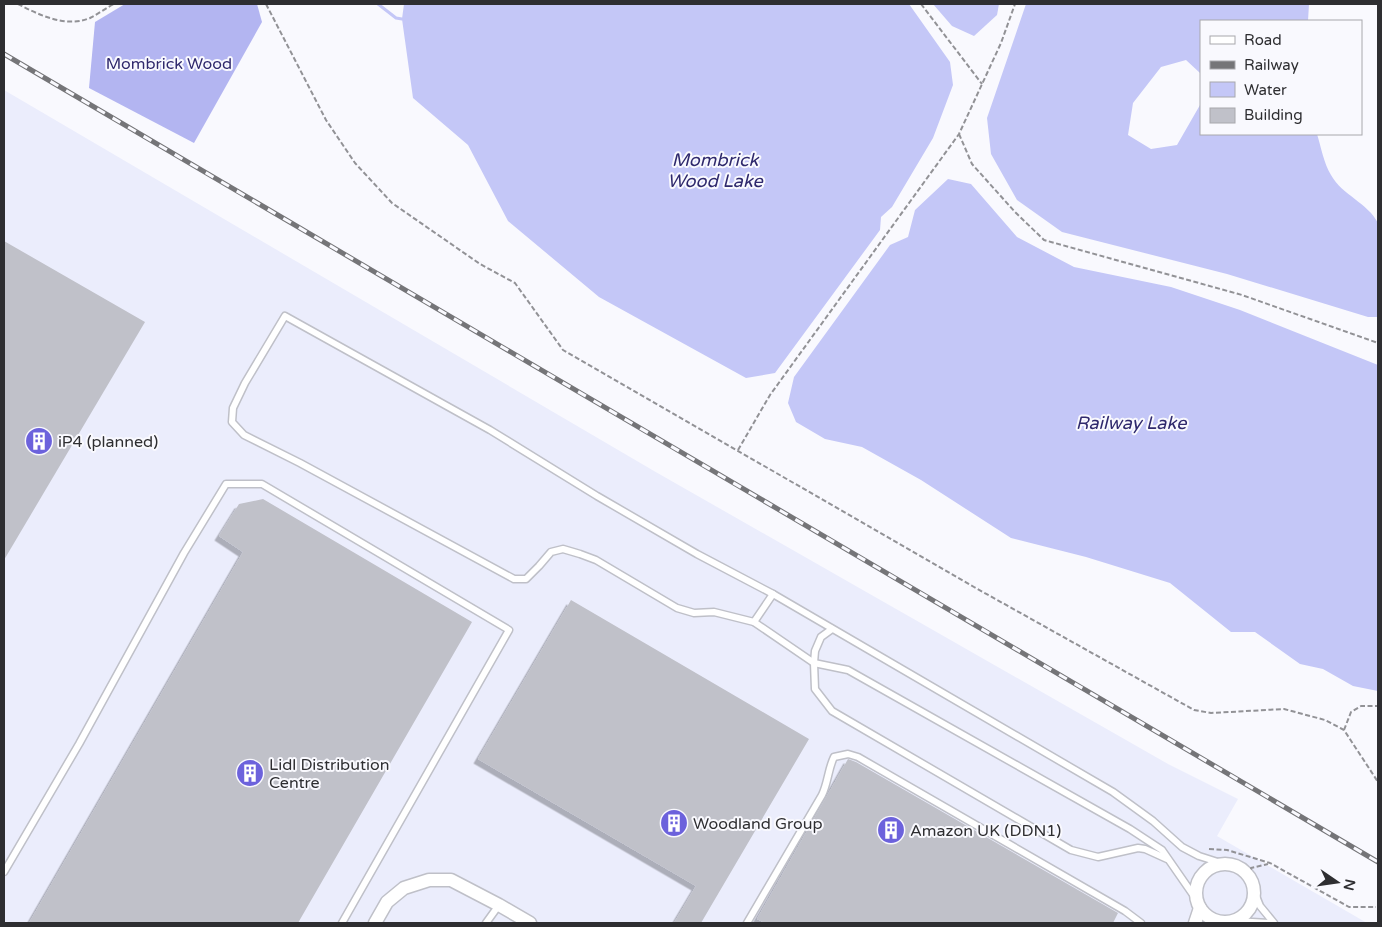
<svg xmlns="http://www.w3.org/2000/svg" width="1382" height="927" font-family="'Varela Round',sans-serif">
	<defs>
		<filter id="shadow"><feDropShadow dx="-4.5" dy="4.5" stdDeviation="0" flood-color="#0004"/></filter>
	</defs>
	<rect width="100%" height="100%" fill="#f9f9fe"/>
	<!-- built -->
	<polygon fill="#ebedfc" points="4,90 654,471 1168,764 1238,799 1217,836 1367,923 4,923"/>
	<!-- forest -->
	<polygon fill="#b3b5f1" points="125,4 257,4 262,22 194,143 89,88 95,22"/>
	<!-- water -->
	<g fill="#c4c7f7" fill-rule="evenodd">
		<polygon points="404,4 909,4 950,62 953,85 933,138 892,207 881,217 880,230 775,373 746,378 599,297 508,221 468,145 413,98 402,19"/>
		<polygon points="933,4 999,4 997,15 974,36 952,26"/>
		<path d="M1026,4h283l-1,17h-107v113h116c4,13 7,30 14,41 11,20 37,28 47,48v94h-10l-141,-43 -165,-42 -45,-32 -26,-46 -4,-36zM1186,60l14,13v32l-23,40 -26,4 -23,-14 5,-32 28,-36z"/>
		<polygon points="948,179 971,184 1017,237 1074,267 1171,287 1240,310 1378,365 1378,691 1353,686 1323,669 1300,664 1255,632 1231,632 1170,583 1086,557 1011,538 921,480 862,447 825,439 796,422 788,403 794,377 890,245 908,237 915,210"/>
	</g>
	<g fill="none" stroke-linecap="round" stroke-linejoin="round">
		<!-- stream -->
		<polyline stroke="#c4c7f7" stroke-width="3" points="378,4 396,18 402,19"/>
	</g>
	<!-- building -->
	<g fill="#c0c1c9" filter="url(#shadow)">
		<polygon points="4,241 145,322 4,560"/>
		<polygon points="263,499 472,622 298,923 29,923 243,552 219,536 239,504"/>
		<polygon points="571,600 809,739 701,923 674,923 696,886 478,759"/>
		<polygon points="848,759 856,762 1118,913 1113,923 765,923 757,919"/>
	</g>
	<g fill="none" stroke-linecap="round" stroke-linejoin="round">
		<!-- service casing -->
		<g stroke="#bfc0c8" stroke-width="9">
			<g id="service">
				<polyline points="754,622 773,594"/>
				<polyline points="832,629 821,637 815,651 814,663 815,689 832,711 1071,850 1098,857 1138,848 1145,849 1167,859"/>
				<polyline points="4,872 79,744 184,553 226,484 262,484 509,630 342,923"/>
				<polyline points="1254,891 1260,906 1274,923"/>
				<polyline points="1196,899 1162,850 1130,829 848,670 814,663 754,622 714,612 694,613 677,608 596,560 580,554 563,549 551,552 539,566 526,579 514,579 300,463 244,435 232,422 233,408 245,383 285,316 490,430 597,496 697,554 773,594 1113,792 1153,821 1182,847 1199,856 1224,864"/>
				<polyline points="1235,921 1269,923"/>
				<polyline points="486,923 499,905"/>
				<path d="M747,923l75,-128c6,-12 6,-26 12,-38l14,-3 10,3 267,154 16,12"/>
			</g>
		</g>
		<!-- minor casing -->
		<g stroke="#bfc0c8" stroke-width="15">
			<g id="minor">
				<circle cx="1225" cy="893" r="29"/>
				<polyline points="375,923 387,902 404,888 429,880 451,880 499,905 530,923"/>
				<polyline points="1195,923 1200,908"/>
			</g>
		</g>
		<!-- path -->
		<g stroke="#929296" stroke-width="2" stroke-dasharray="5 2.5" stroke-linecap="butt">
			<path d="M18,4c21,11 48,24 72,14 8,-4 16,-10 24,-14"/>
			<polyline points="266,4 326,120 355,163 392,203 480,264 515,283 563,350 974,587 1194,710 1211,713 1284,709 1325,720 1344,730 1378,782"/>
			<polyline points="921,4 982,84"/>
			<polyline points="959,134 972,164 1015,212 1044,240 1242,295 1378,343"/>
			<polyline points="738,450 770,395 959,134 1001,43 1015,4"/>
			<polyline points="1344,730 1351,712 1361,706 1378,706"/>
			<polyline points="1209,849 1227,850 1270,863 1349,907 1376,907"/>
			<polyline points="1249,877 1251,868 1268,864"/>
		</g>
		<!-- service -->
		<use href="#service" stroke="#fff" stroke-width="6"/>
		<!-- minor -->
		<use href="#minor" stroke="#fff" stroke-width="12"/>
		<!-- rail casing -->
		<g stroke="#757578" stroke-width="5">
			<polyline id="rail" points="4,54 1378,862"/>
		</g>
		<!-- rail -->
		<use href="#rail" stroke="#f9f9fe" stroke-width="3" stroke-dasharray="9" stroke-linecap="butt"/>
	</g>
	<!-- icons -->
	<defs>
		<g id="building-disc" transform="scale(1.4375)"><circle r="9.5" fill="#6c62dc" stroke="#f9f9fe"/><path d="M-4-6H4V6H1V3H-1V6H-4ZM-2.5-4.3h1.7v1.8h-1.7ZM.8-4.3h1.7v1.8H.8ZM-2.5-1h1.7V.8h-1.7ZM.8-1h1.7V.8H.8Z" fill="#fff"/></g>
	</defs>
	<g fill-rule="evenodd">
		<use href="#building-disc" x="39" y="441"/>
		<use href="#building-disc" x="250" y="773"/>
		<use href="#building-disc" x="674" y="823"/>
		<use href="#building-disc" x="891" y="830"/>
	</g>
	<g text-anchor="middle" stroke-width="4" stroke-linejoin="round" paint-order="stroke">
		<!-- park labels -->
		<g font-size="16" fill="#2f286c" stroke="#f9f9fe">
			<text x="169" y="69">Mombrick Wood</text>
		</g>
		<!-- poi labels -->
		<g font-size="16" fill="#2e2e31" stroke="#f9f9fe" text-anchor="start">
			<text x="58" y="447">iP4 (planned)</text>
			<text x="269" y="770">Lidl Distribution<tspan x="269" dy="18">Centre</tspan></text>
			<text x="693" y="829">Woodland Group</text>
			<text x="910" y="836">Amazon UK (DDN1)</text>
		</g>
		<!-- water labels -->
		<g font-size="18" font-style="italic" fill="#2f296d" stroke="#f9f9fe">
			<text x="715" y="166">Mombrick<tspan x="715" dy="21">Wood Lake</tspan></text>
			<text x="1131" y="429">Railway Lake</text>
		</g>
	</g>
	<!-- border -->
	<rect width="1382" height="927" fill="none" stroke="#2e2e31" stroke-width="10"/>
	<!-- legend -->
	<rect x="1200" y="20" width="162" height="115" fill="#f9f9fe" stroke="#a8a8ac"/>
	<rect x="1210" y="36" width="25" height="8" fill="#ffffff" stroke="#a8a8ac"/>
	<text x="1244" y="45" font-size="15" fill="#2e2e31">Road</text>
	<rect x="1210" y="61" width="25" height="8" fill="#757578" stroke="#a8a8ac"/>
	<text x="1244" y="70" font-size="15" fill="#2e2e31">Railway</text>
	<rect x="1210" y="82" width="25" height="15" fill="#c4c7f7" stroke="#a8a8ac"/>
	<text x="1244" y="95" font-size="15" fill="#2e2e31">Water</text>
	<rect x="1210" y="108" width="25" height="15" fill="#c0c1c9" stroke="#a8a8ac"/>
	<text x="1244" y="120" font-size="15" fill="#2e2e31">Building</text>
	<!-- north arrow -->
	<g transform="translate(1337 882) rotate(103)" stroke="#f9f9fe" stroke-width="4" paint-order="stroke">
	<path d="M0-4L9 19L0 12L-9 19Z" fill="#2e2e31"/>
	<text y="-8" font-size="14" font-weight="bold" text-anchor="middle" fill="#2e2e31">N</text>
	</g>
</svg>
